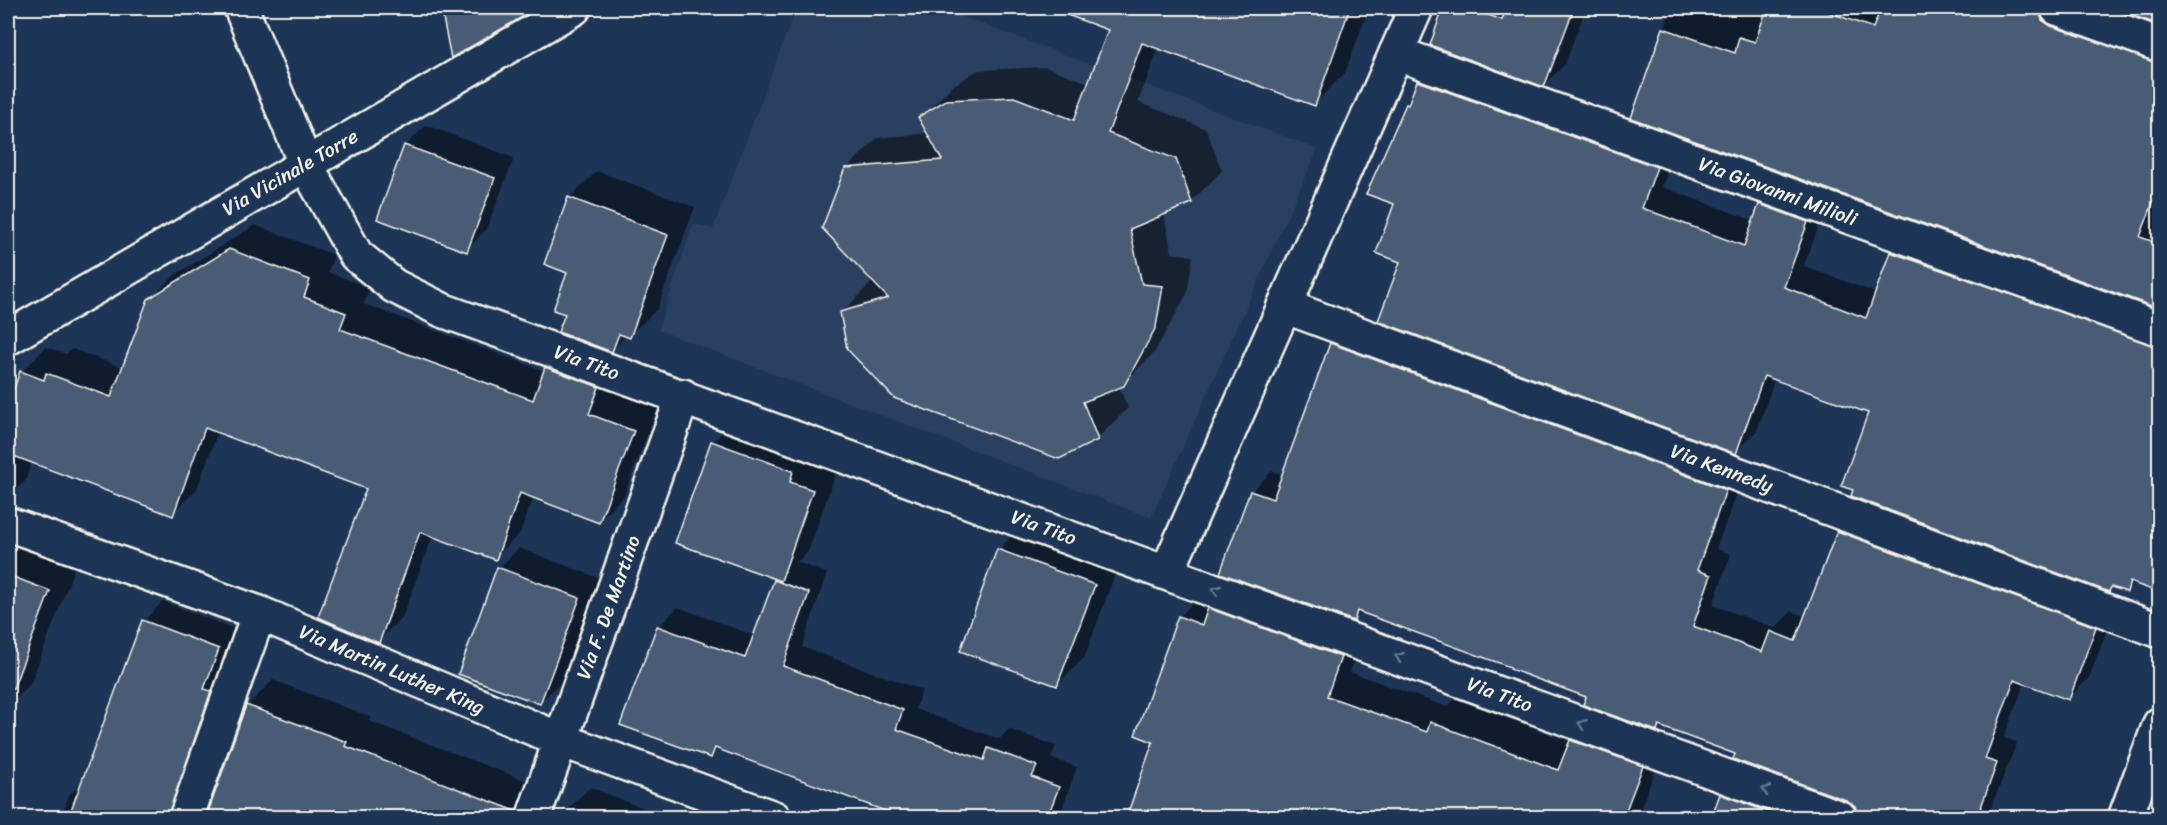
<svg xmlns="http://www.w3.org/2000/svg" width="2167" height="825" font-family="Sriracha,sans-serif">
	<rect width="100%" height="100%" fill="#1d3557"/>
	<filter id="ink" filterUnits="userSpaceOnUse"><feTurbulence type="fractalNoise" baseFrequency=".0167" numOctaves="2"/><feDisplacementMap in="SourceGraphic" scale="12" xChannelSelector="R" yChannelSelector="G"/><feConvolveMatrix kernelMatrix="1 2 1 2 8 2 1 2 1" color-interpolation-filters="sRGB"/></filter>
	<g filter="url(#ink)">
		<!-- built -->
		<polygon fill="#2a4060" points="796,8 939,8 1318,149 1151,518 658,330 693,224 713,229"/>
		<!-- shadow -->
		<g fill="#0007">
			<polygon points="442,8 535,8 452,56"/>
			<polygon points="1117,8 1369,8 1345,73 1314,104 1159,47 1138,102 1206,129 1222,171 1191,202 1164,214 1172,253 1193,256 1187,294 1154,353 1123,384 1119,386 1128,408 1097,439 842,312 874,280 846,169 877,138 929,133 920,118 951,87 978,70 1046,67 1089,83"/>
			<polygon points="1445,8 1586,8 1565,64 1544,85 1432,44"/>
			<polygon points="1664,8 2079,8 2160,37 2160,307 1633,117 1671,10"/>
			<polygon points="2115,8 2160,8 2160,23"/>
			<polygon points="1439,60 1677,146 1662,187 1755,221 1760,205 1781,184 1828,201 1804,266 1876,293 1892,252 1913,231 2160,321 2160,591 2135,582 2126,591 2114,586 2109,590 1870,412 1775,378 1757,431 1736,452 1401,261 1396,203 1407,105 1412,100 1418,81"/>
			<polygon points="426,125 514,158 486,230 466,250 379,218 406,145"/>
			<polygon points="597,171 695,207 657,309 629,336 627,335 612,350 567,313 569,198"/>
			<polygon points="255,225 334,255 328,272 370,288 364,304 545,371 571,343 658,406 624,496 599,521 534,497 520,533 495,558 433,535 403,616 378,641 368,488 218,431 197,489 172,514 32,462 25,481 8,498 8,371 20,376 22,372 46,347 66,354 72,349 124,368 149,300 175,275"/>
			<polygon points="1352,323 1746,469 1716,549 1731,554 1713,605 1775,628 1792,611 1806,617 1839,532 1859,511 2116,607 2089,678 2068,699 2025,682 2004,738 2017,742 1987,818 1919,818 1847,799 1736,753 1661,725 1656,730 1588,696 1362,611 1353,620 1251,492 1272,471 1283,475 1331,344"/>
			<polygon points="740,415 840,462 808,552 797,562 827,573 802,647 922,690 915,709 999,739 1009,729 1056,746 1051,758 1077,767 1059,818 915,818 719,748 710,756 658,627 678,607 755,636 775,581 778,578 713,442"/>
			<polygon points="1025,522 1121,557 1085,657 1057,685 998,550"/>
			<polygon points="8,538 76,564 31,683 8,707"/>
			<polygon points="519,548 599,578 560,683 539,703 499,568"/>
			<polygon points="1203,593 1364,633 1350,672 1447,707 1455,699 1571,742 1595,717 1666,742 1640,810 1658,818 1340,818 1155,741 1179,617"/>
			<polygon points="163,601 237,630 170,818 61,818 69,795 83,781 144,621"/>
			<polygon points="273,680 371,717 369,721 540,786 552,811 563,812 567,810 590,787 668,818 308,818 220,784 248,705"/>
			<polygon points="1745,771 1858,812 1865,818 1713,818 1721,795"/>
		</g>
		<!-- building -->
		<g fill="#485b74" stroke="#f4f1e8" stroke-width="1.5">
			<polygon points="441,8 538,8 451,58"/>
			<polygon points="1060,8 1350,8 1315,106 1142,43 1108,133 1176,159 1192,203 1130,229 1142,284 1163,286 1156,327 1124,386 1083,402 1098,440 1059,459 894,398 847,349 840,312 888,298 822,228 845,168 942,160 918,117 946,100 1014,97 1074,120 1108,30 1059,12"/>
			<polygon points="1443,8 1469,8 1502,20 1506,8 1574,8 1544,87 1430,45"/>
			<polygon points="1767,8 1817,8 1873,28 1881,8 2039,8 2042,20 2051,26 2160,63 2160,184 2140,237 2160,244 2160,309 1631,118 1663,28 1735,53 1739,37 1755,42"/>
			<polygon points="2111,8 2160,8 2160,25"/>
			<polygon points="1417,81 1657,167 1642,208 1744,246 1759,204 1808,222 1784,287 1866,318 1890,252 2160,347 2160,593 2130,582 2127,592 2111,587 2109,592 1851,496 1853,490 1841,486 1868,413 1764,376 1736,454 1378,321 1400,262 1376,253 1394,204 1366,194 1406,104 1408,105"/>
			<polygon points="404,145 495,178 467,252 377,219"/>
			<polygon points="568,197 668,235 630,338 619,334 612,352 558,332 565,314 553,310 567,273 544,264"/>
			<polygon points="229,249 310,280 304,297 346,313 340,329 533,400 545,367 599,387 589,414 634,431 599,523 520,493 496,560 420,532 379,643 318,617 366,489 205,428 173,516 8,454 8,406 20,371 44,380 46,373 111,397 148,299"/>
			<polygon points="1330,343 1726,490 1697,570 1711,575 1693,626 1762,652 1770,631 1795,641 1837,531 2096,627 2069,700 2014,680 1985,759 1997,763 1977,818 1858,818 1855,806 1846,800 1733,759 1735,754 1659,726 1657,731 1583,705 1586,697 1510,669 1510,667 1357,611 1354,621 1220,573 1250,491 1273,499"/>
			<polygon points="711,441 793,471 790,482 813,490 781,581 675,543"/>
			<polygon points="997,549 1095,585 1057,686 960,651"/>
			<polygon points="497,567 580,598 540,704 458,674"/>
			<polygon points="8,575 50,591 11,694 8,693"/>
			<polygon points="774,580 809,593 783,666 903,710 896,729 984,760 988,748 1037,766 1032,777 1059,787 1047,818 904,818 715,748 711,758 620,725 657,626 745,658"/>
			<polygon points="1208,608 1341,657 1327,696 1427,732 1430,722 1558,770 1570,740 1643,766 1623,818 1126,818 1153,742 1135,735 1178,616 1202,625"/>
			<polygon points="142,620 219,649 204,689 211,691 168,818 68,818"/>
			<polygon points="246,705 347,742 345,746 516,811 515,818 206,818"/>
			<polygon points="1720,794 1784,818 1711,818"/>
		</g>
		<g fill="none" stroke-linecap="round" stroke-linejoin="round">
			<!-- minor casing -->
			<g stroke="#f4f1e8" stroke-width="38">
				<g id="minor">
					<polyline points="241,8 305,163 356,255 394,286 442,310 1840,818"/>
					<polyline points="2057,8 2160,45"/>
					<polyline points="1396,53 2160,329"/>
					<polyline points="1284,306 2160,631"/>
					<polyline points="8,338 574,8"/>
					<polyline points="8,524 259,613 561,740 774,818"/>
					<polyline points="1167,572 1416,8"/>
					<polyline points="186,818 259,613"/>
					<polyline points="533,818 683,396"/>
					<polyline points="2125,818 2160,724"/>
				</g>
			</g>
			<!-- minor -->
			<use href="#minor" stroke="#1d3557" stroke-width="33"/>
		</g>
		<!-- one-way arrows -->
		<defs><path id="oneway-chevron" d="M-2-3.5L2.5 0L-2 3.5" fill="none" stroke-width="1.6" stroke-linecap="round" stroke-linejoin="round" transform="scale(1.5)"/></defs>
		<g stroke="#68778a">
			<use href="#oneway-chevron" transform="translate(1216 590) rotate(-160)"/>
			<use href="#oneway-chevron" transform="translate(1399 657) rotate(-160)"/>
			<use href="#oneway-chevron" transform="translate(1582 724) rotate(-160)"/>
			<use href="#oneway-chevron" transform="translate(1766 790) rotate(-160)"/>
		</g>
	</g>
	<g text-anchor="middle" stroke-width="6" stroke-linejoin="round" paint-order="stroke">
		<!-- street labels -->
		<g font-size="20" fill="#f4f1e8" stroke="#1d3557">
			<text transform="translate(290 172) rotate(-30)" y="7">Via Vicinale Torre</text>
			<text transform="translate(1778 191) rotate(20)" y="7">Via Giovanni Milioli</text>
			<text transform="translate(587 362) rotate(20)" y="7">Via Tito</text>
			<text transform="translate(1722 468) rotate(20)" y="7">Via Kennedy</text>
			<text transform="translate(1044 527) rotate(20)" y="7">Via Tito</text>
			<text transform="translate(608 607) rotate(-70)" y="7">Via F. De Martino</text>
			<text transform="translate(392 669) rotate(23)" y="7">Via Martin Luther King</text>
			<text transform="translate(1500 694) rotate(20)" y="7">Via Tito</text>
		</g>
	</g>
	<!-- margin -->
	<rect width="2167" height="825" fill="none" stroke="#1d3557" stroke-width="30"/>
	<rect x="15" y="15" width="2137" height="795" fill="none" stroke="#f4f1e8" stroke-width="2" filter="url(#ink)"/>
</svg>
